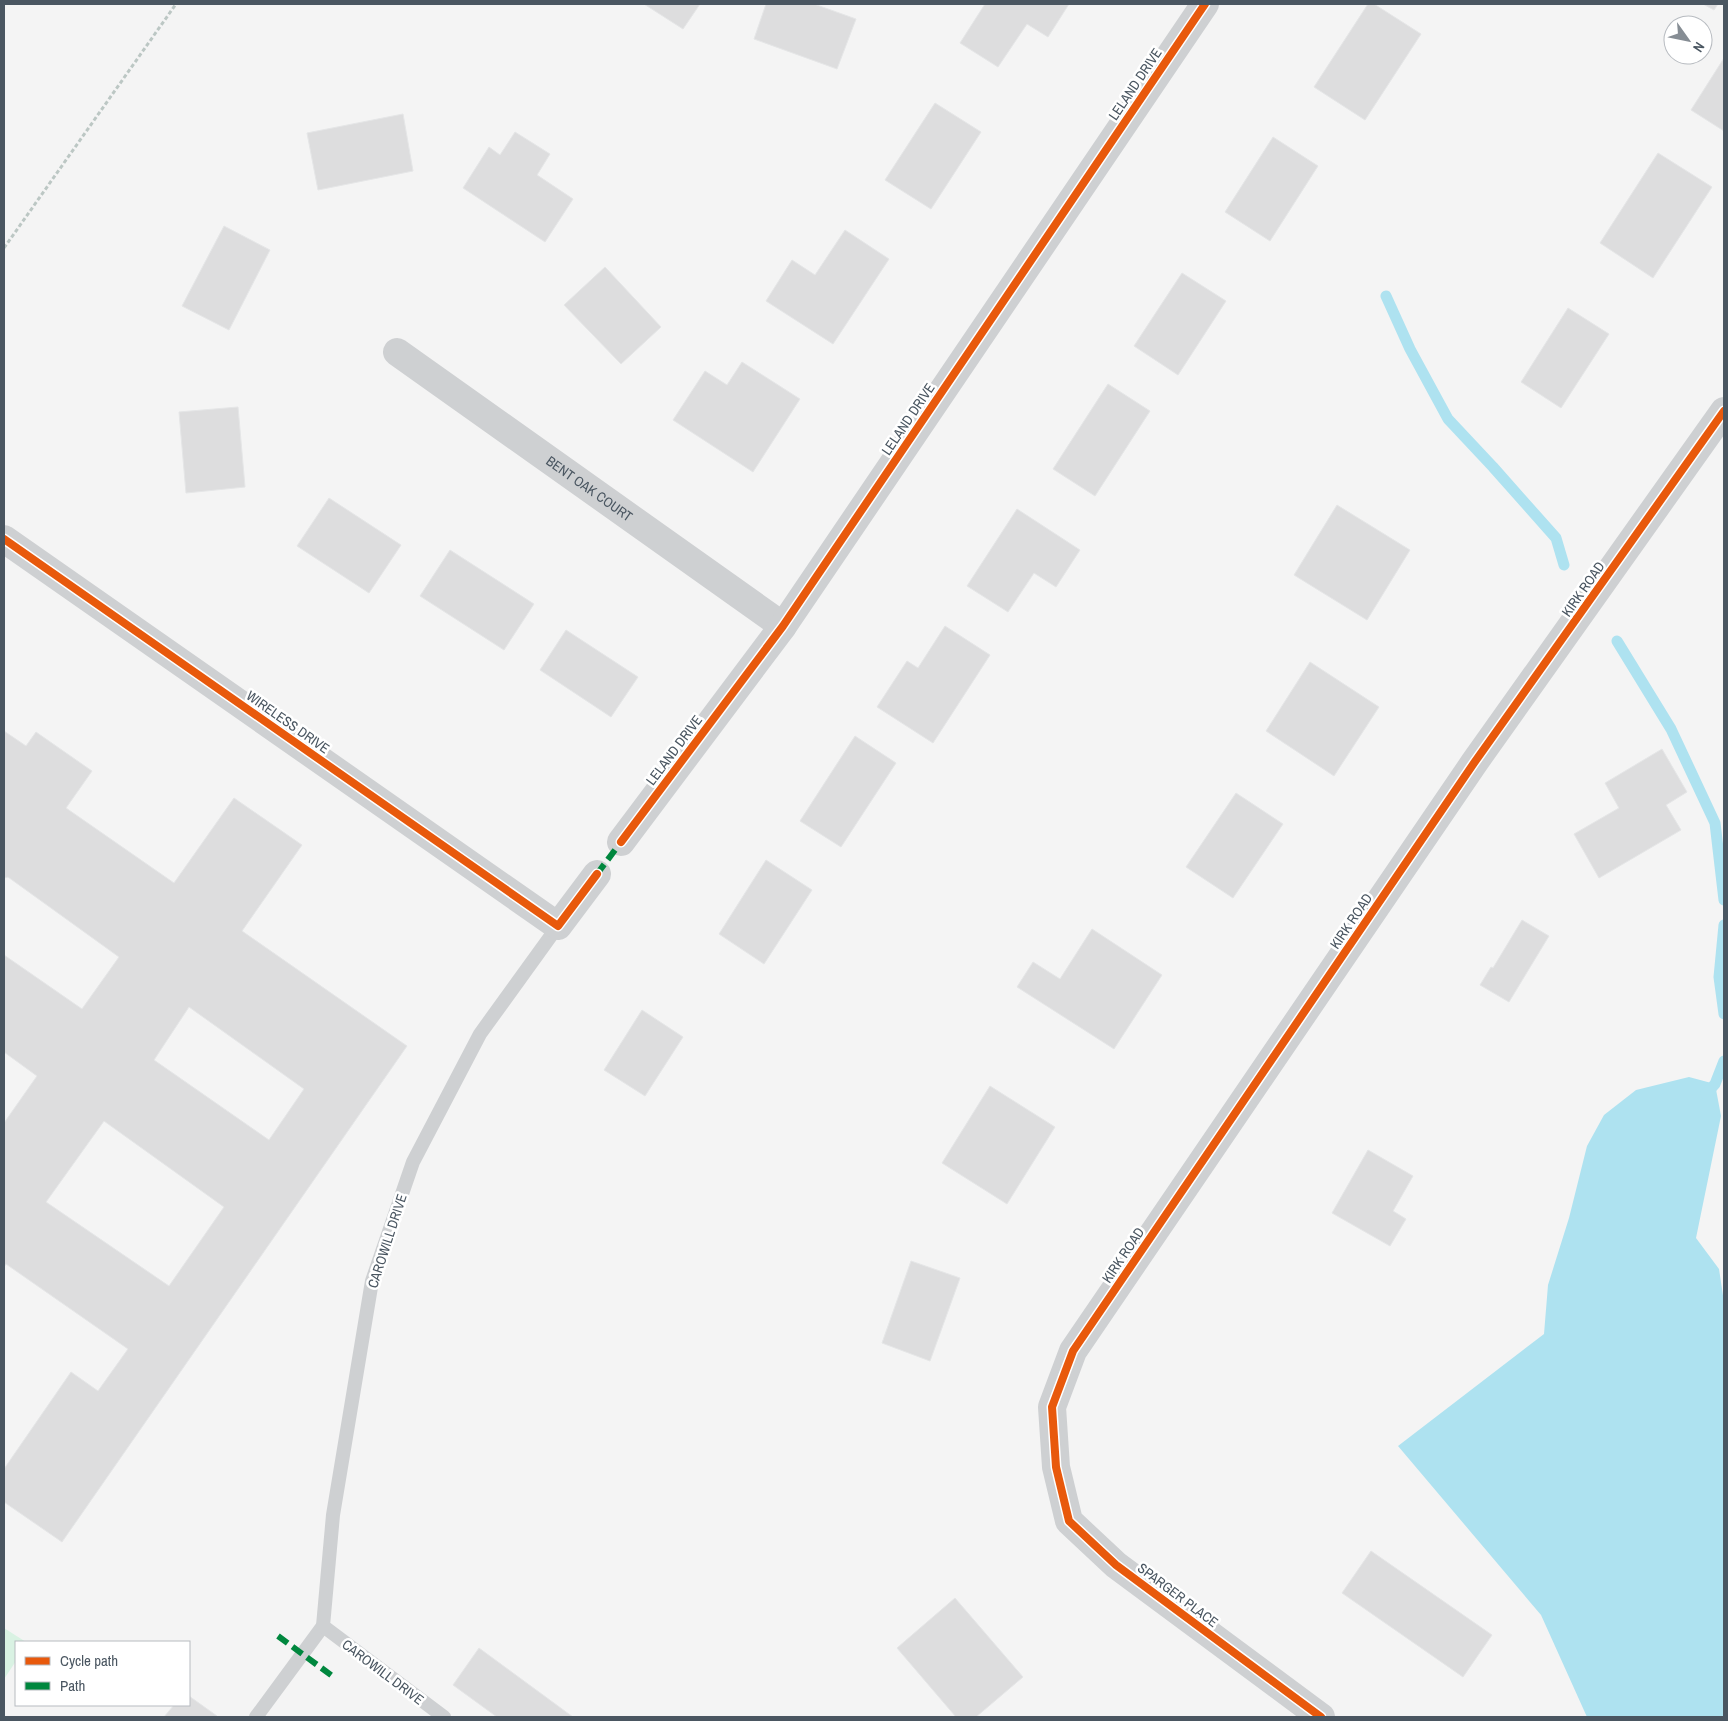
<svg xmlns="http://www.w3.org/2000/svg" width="1728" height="1721" font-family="'Archivo Narrow',sans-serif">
	<rect width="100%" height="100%" fill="#f4f4f4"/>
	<!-- green -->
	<polygon fill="#d9f2e3" points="4,1628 26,1642 16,1642 16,1661 4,1679"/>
	<!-- water -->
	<polygon fill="#aee2f0" points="1689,1077 1715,1084 1721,1116 1696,1238 1719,1269 1724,1302 1724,1717 1587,1717 1541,1615 1398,1446 1544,1334 1548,1285 1569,1218 1587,1146 1604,1115 1636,1090"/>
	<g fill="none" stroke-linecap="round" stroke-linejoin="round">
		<!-- stream -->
		<g stroke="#aee2f0" stroke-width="11">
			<polyline points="1386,296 1410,349 1448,419 1493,467 1556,538 1564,565"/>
			<polyline points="1617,641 1671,729 1715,823 1724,900"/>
			<polyline points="1724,925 1719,977 1724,1014"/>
			<polyline points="1706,1094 1715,1084 1724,1061"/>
		</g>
	</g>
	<!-- building -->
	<g fill="#ddddde" stroke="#e5e6e7" fill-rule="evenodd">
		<polygon points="644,4 700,4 683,29"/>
		<polygon points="766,4 814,4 856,19 837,69 754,39"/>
		<polygon points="985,4 1069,4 1048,37 1027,24 998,67 960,43"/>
		<polygon points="1368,4 1374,4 1421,34 1365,120 1314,87"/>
		<polygon points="1703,4 1718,4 1714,10"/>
		<polygon points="1724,58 1724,131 1691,110"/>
		<polygon points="935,103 981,132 931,209 885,180"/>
		<polygon points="403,114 413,171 318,190 307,133"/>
		<polygon points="515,132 550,154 537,175 573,199 545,242 463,188 489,147 500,155"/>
		<polygon points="1273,137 1318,166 1270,241 1225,212"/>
		<polygon points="1658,153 1712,187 1653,278 1600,243"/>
		<polygon points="224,226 270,250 229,330 182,306"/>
		<polygon points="845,230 889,259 833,344 766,301 792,260 815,275"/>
		<polygon points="605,267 661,327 621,364 564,305"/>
		<polygon points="1182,273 1226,301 1178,375 1134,346"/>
		<polygon points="1568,308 1609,334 1561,408 1521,382"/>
		<polygon points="742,362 800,399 753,472 673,420 705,371 727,385"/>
		<polygon points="1108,384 1150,411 1095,496 1053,469"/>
		<polygon points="238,407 245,487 186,493 179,412"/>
		<polygon points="329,498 401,545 369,593 297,546"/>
		<polygon points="1337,505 1410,550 1367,620 1294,575"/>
		<polygon points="1017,509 1080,550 1056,587 1034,573 1008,612 967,586"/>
		<polygon points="450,550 534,604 504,650 420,596"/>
		<polygon points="945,626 990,655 933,743 877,707 907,661 918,668"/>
		<polygon points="566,630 638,677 611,717 540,670"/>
		<polygon points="1310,662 1379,707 1334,776 1266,731"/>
		<path d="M4,731l22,15 10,-14 56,39 -26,37 108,75 60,-85 68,47 -60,86 165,115 -345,496 -58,-40v-33l67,-97 27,19 30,-42 -122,-85 -2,3v-144l33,-47 -33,-24v-97l78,54 37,-52 -111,-80 -4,1zM189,1007l115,82 -35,51 -115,-80zM104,1121l120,86 -55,79 -123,-84z"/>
		<polygon points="855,736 896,763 841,847 800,821"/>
		<polygon points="1662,749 1687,792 1666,805 1681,830 1599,878 1574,834 1619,808 1605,783"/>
		<polygon points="1236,793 1283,824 1233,898 1186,867"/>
		<polygon points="766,860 812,890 764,964 719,934"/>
		<polygon points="1522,920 1549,936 1509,1002 1480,985 1491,967 1493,968"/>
		<polygon points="1092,929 1162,975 1114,1049 1017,987 1033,962 1060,979"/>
		<polygon points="642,1010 683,1037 645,1096 604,1070"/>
		<polygon points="990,1086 1055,1127 1007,1204 942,1163"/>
		<polygon points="1368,1150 1413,1176 1393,1211 1406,1219 1390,1246 1332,1213"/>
		<polygon points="911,1261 960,1278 930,1361 882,1343"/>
		<polygon points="1371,1551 1492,1635 1463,1677 1342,1593"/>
		<polygon points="955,1598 1023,1677 976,1717 956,1717 897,1648"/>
		<polygon points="479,1648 573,1717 497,1717 453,1685"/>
		<polygon points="189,1696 217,1716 216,1717 164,1717 174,1705 189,1705"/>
	</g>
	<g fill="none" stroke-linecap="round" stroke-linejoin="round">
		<!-- path -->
		<polyline stroke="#bcc7c4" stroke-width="3" stroke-dasharray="4 2.5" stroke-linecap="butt" points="4,248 176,4"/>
		<!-- lane -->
		<g stroke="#ced0d2" stroke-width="14">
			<polyline points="256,1717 323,1626"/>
			<polyline points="444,1717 323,1626 333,1515 372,1281 413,1162 480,1034 558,926"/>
		</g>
		<!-- street -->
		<g stroke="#ced0d2" stroke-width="28">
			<path id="s1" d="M397,352l386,274"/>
			<polyline points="4,539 558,926 597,874"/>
			<polyline points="621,842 783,626 1205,4"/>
			<polyline points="1321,1717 1116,1565 1069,1521 1056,1467 1052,1407 1073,1351 1474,763 1724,411"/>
		</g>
		<!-- quiet -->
		<g stroke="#00873e" stroke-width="6" stroke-dasharray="12 6" stroke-linecap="butt">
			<polyline points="597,874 621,842"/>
			<polyline points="278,1636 335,1678"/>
		</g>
		<!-- cycleway casing -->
		<g stroke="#fff" stroke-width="11">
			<g id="cycleway">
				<polyline points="4,539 558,926 597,874"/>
				<polyline points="621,842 783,626 1205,4"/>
				<polyline points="1321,1717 1116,1565 1069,1521 1056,1467 1052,1407 1073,1351 1474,763 1724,411"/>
			</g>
		</g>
		<!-- cycleway -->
		<use href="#cycleway" stroke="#e8590c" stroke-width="8"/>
	</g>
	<g text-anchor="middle" stroke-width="5" stroke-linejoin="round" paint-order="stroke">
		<!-- street labels -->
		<g font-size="14" fill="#4a5661" stroke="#fff">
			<text transform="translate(1135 84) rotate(-56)" y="5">LELAND DRIVE</text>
			<text transform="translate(908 419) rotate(-56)" y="5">LELAND DRIVE</text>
			<text dy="5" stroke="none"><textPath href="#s1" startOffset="236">BENT OAK COURT</textPath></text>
			<text transform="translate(1583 589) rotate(-55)" y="5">KIRK ROAD</text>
			<text transform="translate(288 722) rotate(35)" y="5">WIRELESS DRIVE</text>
			<text transform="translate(674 750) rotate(-53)" y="5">LELAND DRIVE</text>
			<text transform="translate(1351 921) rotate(-56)" y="5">KIRK ROAD</text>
			<text transform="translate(387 1241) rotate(-72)" y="5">CAROWILL DRIVE</text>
			<text transform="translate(1123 1255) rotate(-56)" y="5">KIRK ROAD</text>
			<text transform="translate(1178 1595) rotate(37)" y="5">SPARGER PLACE</text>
			<text transform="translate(383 1672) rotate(37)" y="5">CAROWILL DRIVE</text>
		</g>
	</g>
	<!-- border -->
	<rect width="1728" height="1721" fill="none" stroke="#4a5661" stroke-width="10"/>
	<!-- legend -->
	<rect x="15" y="1641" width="175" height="65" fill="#ffffff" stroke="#b7bbc0"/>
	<rect x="25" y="1657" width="25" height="8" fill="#e8590c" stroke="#b7bbc0"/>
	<text x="60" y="1666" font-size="15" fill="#4a5661">Cycle path</text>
	<rect x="25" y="1682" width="25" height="8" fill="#00873e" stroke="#b7bbc0"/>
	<text x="60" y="1691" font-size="15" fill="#4a5661">Path</text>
	<!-- north arrow -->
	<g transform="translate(1688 40) rotate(123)"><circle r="24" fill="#ffffff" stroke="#b7bbc0"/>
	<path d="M0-4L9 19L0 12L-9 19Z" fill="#868d94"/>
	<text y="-8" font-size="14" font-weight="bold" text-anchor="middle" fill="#4a5661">N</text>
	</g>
</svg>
